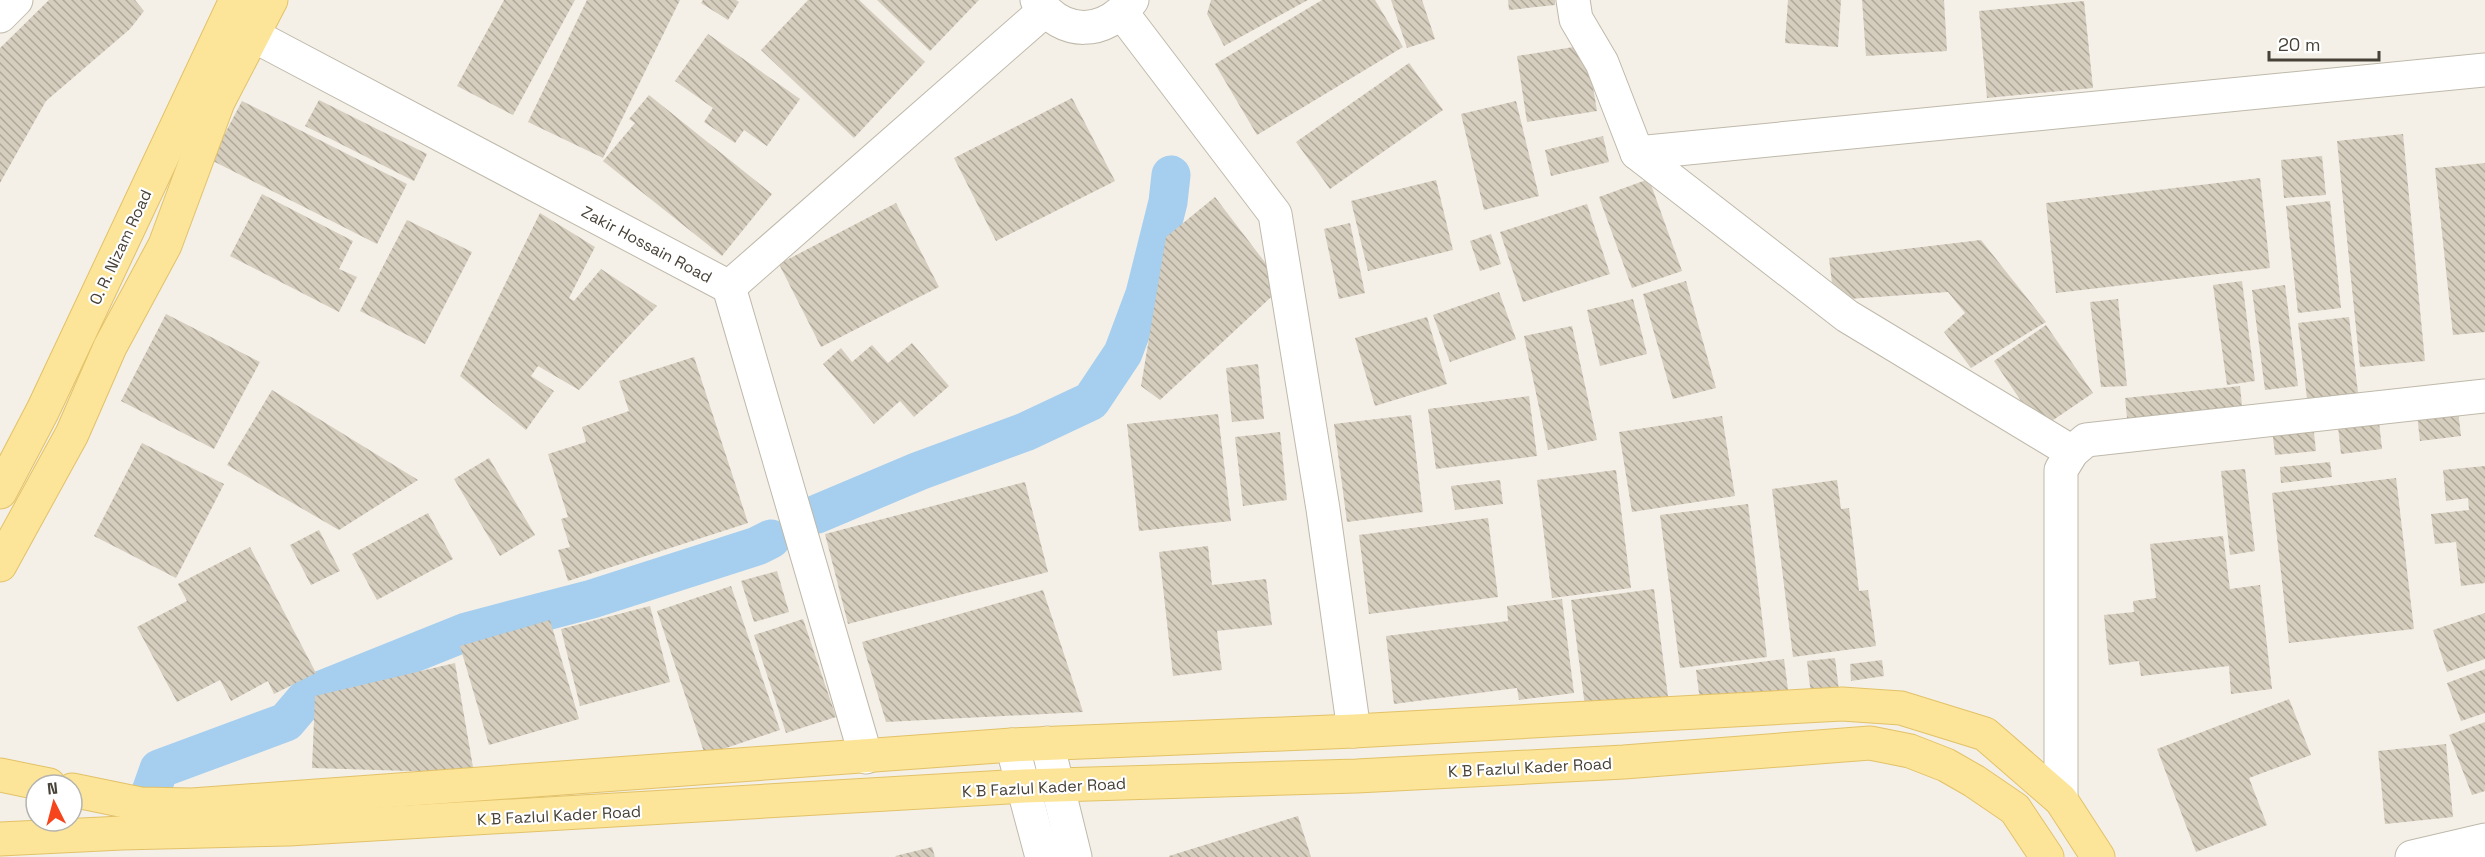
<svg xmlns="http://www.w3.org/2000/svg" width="2485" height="857" font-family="'Space Grotesk',sans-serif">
	<defs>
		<pattern id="building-back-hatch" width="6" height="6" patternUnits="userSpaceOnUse" patternTransform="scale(1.5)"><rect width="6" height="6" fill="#d5cdbd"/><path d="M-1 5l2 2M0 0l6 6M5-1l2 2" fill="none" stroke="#afa89a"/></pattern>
	</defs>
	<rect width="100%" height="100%" fill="#f4f0e8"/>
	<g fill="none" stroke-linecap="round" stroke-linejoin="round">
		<!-- canal -->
		<g stroke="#a5ceef" stroke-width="39">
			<polyline points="817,514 919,471 1025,432 1091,401 1123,353 1145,294 1168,202 1171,175"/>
			<polyline points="148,800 159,769 286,722 309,695 466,632 592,599 757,546 771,539"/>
		</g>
	</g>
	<!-- building -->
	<g fill="url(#building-back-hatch)">
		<polygon points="49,0 135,0 144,11 130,29 46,101 0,183 0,48"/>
		<polygon points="504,0 575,0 513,115 457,86"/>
		<polygon points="587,0 680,0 603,158 528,122"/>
		<polygon points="703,0 736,0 739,2 728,20 701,3"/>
		<polygon points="808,0 859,0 925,62 854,138 761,50"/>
		<polygon points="877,0 979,0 930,51"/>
		<polygon points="1211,0 1308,0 1224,46 1207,14"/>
		<polygon points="1322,0 1375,0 1403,47 1257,135 1215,64"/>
		<polygon points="1391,0 1422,0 1435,39 1407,48"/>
		<polygon points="1508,0 1555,0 1555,5 1509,10"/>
		<polygon points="1788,0 1841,0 1838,47 1785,43"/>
		<polygon points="1862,0 1944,0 1947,51 1866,56"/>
		<polygon points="2084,1 2093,88 1987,98 1979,11"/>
		<polygon points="708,34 800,99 767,146 744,130 735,143 704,122 713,108 675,81"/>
		<polygon points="1586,45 1597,111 1527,122 1517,56"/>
		<polygon points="1409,63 1443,110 1330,189 1296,142"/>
		<polygon points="649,95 772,194 722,256 603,161 635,123 629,119"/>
		<polygon points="1072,98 1115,181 996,241 954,158"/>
		<polygon points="319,100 427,154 414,181 305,126"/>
		<polygon points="242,101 407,184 377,244 211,160"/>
		<polygon points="1516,101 1539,196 1484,210 1461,114"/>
		<polygon points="2403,134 2425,361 2360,367 2337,141"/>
		<polygon points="1603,136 1609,162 1551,176 1545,150"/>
		<polygon points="2322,156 2326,195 2284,198 2281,160"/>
		<polygon points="2485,163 2485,332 2453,335 2435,168"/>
		<polygon points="2260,178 2270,268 2056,293 2046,203"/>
		<polygon points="1649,179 1682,271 1632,288 1599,197"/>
		<polygon points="1436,180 1453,250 1368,271 1351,201"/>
		<polygon points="262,194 353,241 339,269 357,277 339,312 230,256"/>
		<polygon points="1215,197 1283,286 1160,400 1141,386 1166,237"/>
		<polygon points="2330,201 2341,308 2298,313 2286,206"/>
		<polygon points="896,203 939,287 821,347 779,264"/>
		<polygon points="1587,204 1610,274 1523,302 1500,232"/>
		<polygon points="540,213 595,247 569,298 574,301 601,269 657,306 579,390 538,366 531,376 554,391 526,430 460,376"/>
		<polygon points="407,220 472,252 425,344 360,311"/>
		<polygon points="1350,223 1365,293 1339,299 1324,229"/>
		<polygon points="1491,234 1501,264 1480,271 1470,241"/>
		<polygon points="1981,240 2046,322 1971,368 1944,332 1965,313 1948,292 1834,300 1829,258"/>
		<polygon points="1686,281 1716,388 1673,399 1643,294"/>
		<polygon points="2242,281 2255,381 2227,385 2213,285"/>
		<polygon points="2285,285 2298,386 2265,390 2252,290"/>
		<polygon points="1499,292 1516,339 1450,362 1433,315"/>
		<polygon points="1633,299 1647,354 1600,366 1587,310"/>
		<polygon points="2118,299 2127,386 2101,387 2090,302"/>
		<polygon points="166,314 260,362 214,449 121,401"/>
		<polygon points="1427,317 1447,384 1375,406 1355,338"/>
		<polygon points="2349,317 2359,401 2308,407 2298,323"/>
		<polygon points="2046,325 2093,393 2040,429 1994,361"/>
		<polygon points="1572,326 1597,440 1548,450 1524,336"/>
		<polygon points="912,343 949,386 914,417 900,401 874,424 823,364 841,348 852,362 872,345 888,363"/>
		<polygon points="694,357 748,523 568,581 558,550 570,547 561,519 568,517 548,454 586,442 582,427 629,411 619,381"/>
		<polygon points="1258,364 1264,419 1232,422 1226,368"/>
		<polygon points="2240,386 2243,415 2128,427 2125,398"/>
		<polygon points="272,390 418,480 339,530 227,465"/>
		<polygon points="1529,396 1537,456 1436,469 1428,409"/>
		<polygon points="2458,410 2461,436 2420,441 2417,414"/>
		<polygon points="1218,414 1231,521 1139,531 1127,424"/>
		<polygon points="1411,415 1423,512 1347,522 1334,424"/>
		<polygon points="1722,416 1735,496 1632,512 1619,432"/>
		<polygon points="2379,422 2382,449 2341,454 2338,427"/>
		<polygon points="2313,424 2316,451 2275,455 2272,429"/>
		<polygon points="1280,432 1287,500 1243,506 1235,437"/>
		<polygon points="142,443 224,484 176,578 94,536"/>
		<polygon points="489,458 535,535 500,556 454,479"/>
		<polygon points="2330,462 2332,477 2281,483 2280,467"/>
		<polygon points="2485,466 2485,583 2461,586 2456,542 2435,544 2431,514 2469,510 2468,498 2446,501 2443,470"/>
		<polygon points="2245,469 2255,551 2230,555 2221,471"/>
		<polygon points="1616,470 1631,588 1552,598 1537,480"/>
		<polygon points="2396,478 2414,629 2289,643 2272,493"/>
		<polygon points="1500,480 1503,504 1455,510 1451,486"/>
		<polygon points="1837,480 1841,509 1849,508 1859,591 1868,590 1876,646 1793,657 1772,489"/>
		<polygon points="1025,482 1048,572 848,624 825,534"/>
		<polygon points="1748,504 1767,657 1680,668 1660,515"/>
		<polygon points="428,513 453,559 377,600 352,554"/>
		<polygon points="1488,518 1498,597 1369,614 1359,535"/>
		<polygon points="319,530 340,571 311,585 290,545"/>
		<polygon points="2223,536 2230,589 2260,585 2272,689 2231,694 2229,666 2141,676 2139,661 2109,665 2104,615 2134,612 2133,601 2156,598 2150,544"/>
		<polygon points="1208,546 1212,585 1266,579 1272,625 1217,631 1222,670 1173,676 1159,552"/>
		<polygon points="250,547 316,673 274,694 268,681 231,701 220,680 177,702 137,627 187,601 178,584"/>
		<polygon points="777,571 789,612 754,622 741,581"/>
		<polygon points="731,586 780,730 705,755 657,611"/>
		<polygon points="1654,589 1669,704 1586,714 1571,600"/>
		<polygon points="1043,590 1083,712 886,722 862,642"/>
		<polygon points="1562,599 1574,693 1519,700 1517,688 1394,704 1386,636 1508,621 1507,606"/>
		<polygon points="650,606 670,682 580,706 561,629"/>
		<polygon points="2485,613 2485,659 2447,672 2433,630"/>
		<polygon points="803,619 836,717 786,733 754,635"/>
		<polygon points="550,620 579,719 489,745 460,646"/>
		<polygon points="1835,658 1840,699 1812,703 1807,661"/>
		<polygon points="1784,659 1789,697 1701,708 1696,670"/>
		<polygon points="1882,660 1884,676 1851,681 1850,664"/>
		<polygon points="455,663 474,773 312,768 315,696"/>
		<polygon points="2485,669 2485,713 2461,721 2447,683"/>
		<polygon points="2289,699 2311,755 2249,778 2267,825 2196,852 2157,749"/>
		<polygon points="2485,722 2485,791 2472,795 2449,735"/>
		<polygon points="2446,744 2453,817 2385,824 2378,751"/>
		<polygon points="1298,816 1311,857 1169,857 1169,856"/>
		<polygon points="932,847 935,857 896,857 895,856"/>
	</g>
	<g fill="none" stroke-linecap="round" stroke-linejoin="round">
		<!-- minor casing -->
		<g stroke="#bfb9aa" stroke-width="35">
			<g id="minor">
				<path d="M1037,0c26,37 68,36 95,0"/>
				<polyline points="1573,0 1576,19 1602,63 1637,153 1847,316 2072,452"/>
				<polyline points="1122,13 1275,214 1323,509 1354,731"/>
				<polyline points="0,16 16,0"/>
				<polyline points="228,22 729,287"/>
				<polyline points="1637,153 2485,70"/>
				<polyline points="729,287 866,757"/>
				<polyline points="729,287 1044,11"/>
				<polyline points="1047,743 1075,857"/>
				<polyline points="1012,745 1042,857"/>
				<polyline points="2061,800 2061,470 2072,452 2086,440 2485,396"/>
				<polyline points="2412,857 2485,840"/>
			</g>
		</g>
		<!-- major casing -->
		<g stroke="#e2c268" stroke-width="35">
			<g id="major">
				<polyline points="0,492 43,410 236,0"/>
				<polyline points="0,565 72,434 110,347 165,245 218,102 271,0"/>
				<polyline points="0,775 49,785"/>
				<polyline points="72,790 140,804 192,805 1012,745 1354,731 1842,704 1901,708 1985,734 2061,800 2098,857"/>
				<polyline points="0,839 122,833 289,829 1024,786 1357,776 1624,762 1870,743 1910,751 1946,765 1974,781 2015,809 2047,857"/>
			</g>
		</g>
		<!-- minor -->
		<use href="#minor" stroke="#fff" stroke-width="33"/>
		<!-- major -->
		<use href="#major" stroke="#fce498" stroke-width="33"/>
	</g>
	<g text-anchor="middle" stroke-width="4.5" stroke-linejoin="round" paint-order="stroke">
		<!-- street labels -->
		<g font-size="16" fill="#474137" stroke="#fff">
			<text transform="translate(647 244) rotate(28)" y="6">Zakir Hossain Road</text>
			<text transform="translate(120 247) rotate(-65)" y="6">O. R. Nizam Road</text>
			<text transform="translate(1530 767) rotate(-3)" y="6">K B Fazlul Kader Road</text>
			<text transform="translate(1044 787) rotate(-3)" y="6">K B Fazlul Kader Road</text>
			<text transform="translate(559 815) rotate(-3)" y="6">K B Fazlul Kader Road</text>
		</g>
	</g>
	<!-- north arrow -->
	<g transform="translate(54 803) rotate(354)"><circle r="28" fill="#ffffff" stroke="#b5b3af" stroke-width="1.5"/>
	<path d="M0-4.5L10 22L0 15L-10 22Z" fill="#f6451c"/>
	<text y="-9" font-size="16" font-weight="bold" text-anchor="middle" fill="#474137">N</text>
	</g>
	<!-- scale -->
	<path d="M2269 51v9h110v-9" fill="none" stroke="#474137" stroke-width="3"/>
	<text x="2278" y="51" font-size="18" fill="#474137" stroke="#ffffff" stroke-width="4.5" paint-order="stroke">20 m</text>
</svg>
